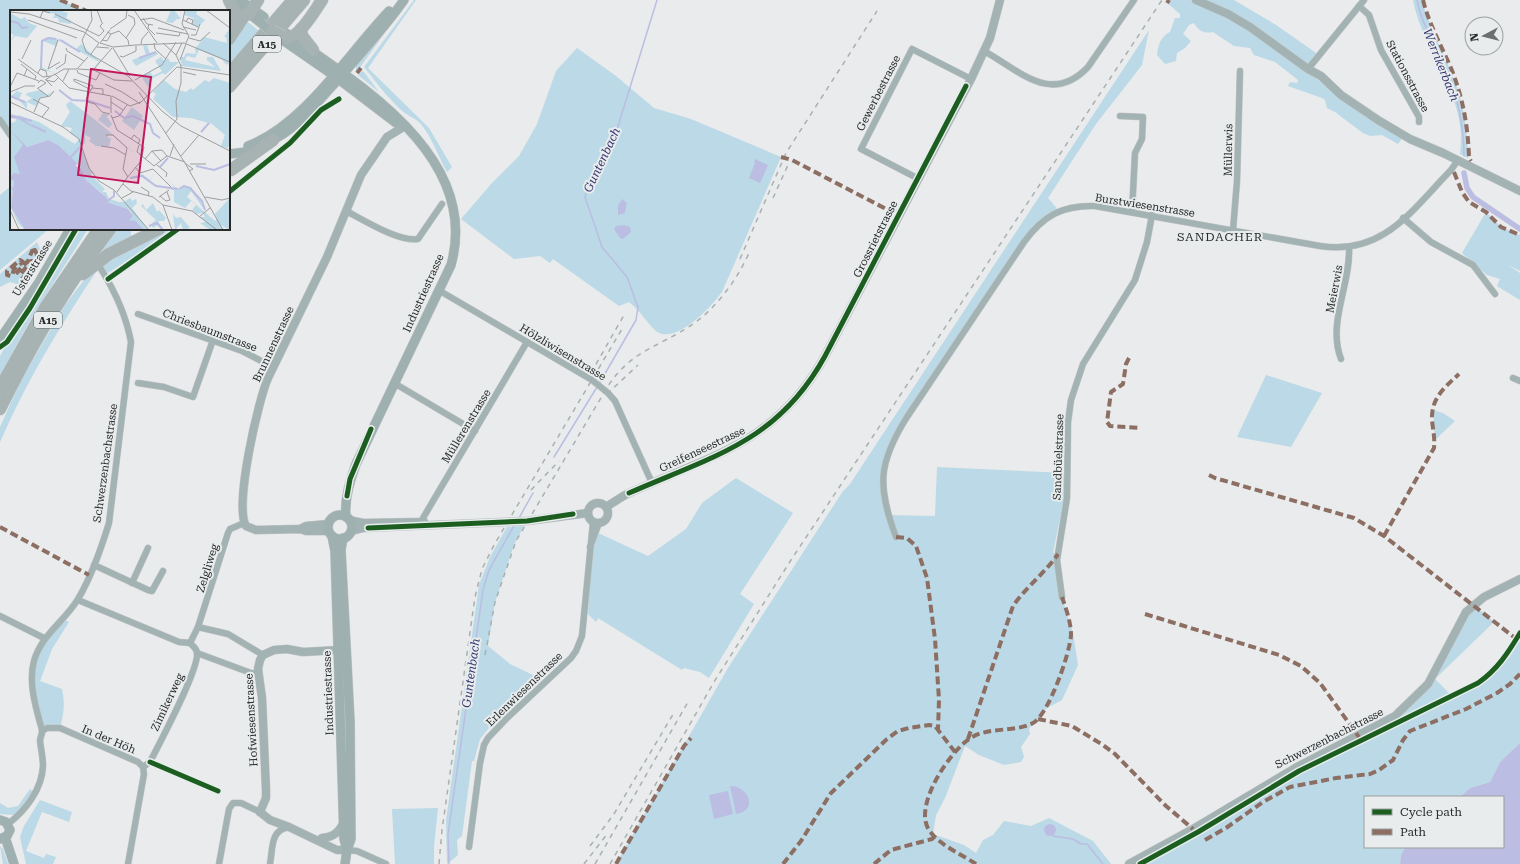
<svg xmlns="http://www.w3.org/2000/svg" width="1520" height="864" font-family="'Roboto Serif',serif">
	<rect width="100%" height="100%" fill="#e9ebec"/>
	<!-- green -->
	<g fill="#bbd9e6">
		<polygon points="0,0 60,0 87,11 11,11 11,136 0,120"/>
		<path d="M414,0h2l-48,68 61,60 23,39 -5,5c-9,-16 -15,-35 -27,-49 -5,-5 -14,-8 -20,-14 -13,-12 -25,-28 -36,-42z"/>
		<path d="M1169,0h65l42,25 43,30 -11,14 10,11 86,56 -6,8 -16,-9 -12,1 -7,-3 -28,-21 -8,-4 -2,-8 -3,-2 -34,-12 2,-4 7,1 1,-3 -23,-18 -21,-7 -4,-7 -16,-2 -21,-14c-8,2 -15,-1 -19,-9l-5,2 -6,9 8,7 -6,7 -8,5 -1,8 -11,3 -8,-9c1,-10 4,-19 13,-23l5,-14h5v-4l-13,-11z"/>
		<path d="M1413,0h9c7,27 21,51 31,77 11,26 14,52 15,81l-8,-4c9,-57 -37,-102 -47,-154z"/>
		<polygon points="399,13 356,73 356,66"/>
		<polygon points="244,19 259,31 229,66 229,43"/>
		<polygon points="1149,30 1142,65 1096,124 1048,198 1059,211 1037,226 907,417 885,463 888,515 935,516 937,467 1067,473 1067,498 1064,498 1053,553 1058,554 1062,597 1073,633 1078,665 1062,700 1047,708 1029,729 1030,734 1021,747 1024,757 1021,762 1004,765 979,755 965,746 945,798 936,815 933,834 964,845 976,853 983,840 993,835 1004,821 1031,826 1049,818 1093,841 1111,864 616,864 728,668 843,491 850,484"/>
		<path d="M577,48l39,28 38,32 37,11 90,38 -59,135c-11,15 -47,54 -66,39 -10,-9 -16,-21 -27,-29l-10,4 -66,-47 -3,4 -10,-7 -26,3 -53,-40 31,-36 27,-27 18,-32 19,-53z"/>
		<polygon points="362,71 364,72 379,92 358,75"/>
		<polygon points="11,186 11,229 49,229 0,270 0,195"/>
		<polygon points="1486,212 1501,227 1520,235 1520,271 1508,265 1520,273 1520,300 1497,286 1500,279 1487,275 1462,253"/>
		<polygon points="79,229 88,229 33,315 0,375 0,356 5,347 27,316"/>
		<polygon points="116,229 131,229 131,237 95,257"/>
		<path d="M165,229h11l-68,44 -5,-5 -7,4c-36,54 -70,110 -96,170v-15l21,-47 44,-75 19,-25 14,-15z"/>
		<polygon points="37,242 44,258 27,287 10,282 0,287 0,274"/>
		<polygon points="1266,375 1322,393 1291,447 1237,437"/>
		<polygon points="1433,410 1443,413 1455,421 1435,440"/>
		<polygon points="736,478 793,513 740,594 754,604 709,678 700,672 684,668 682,670 598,618 596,622 588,614 591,557 598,533 648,556 686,529 702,503"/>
		<polygon points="524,526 514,545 495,602 488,646 510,664 535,676 520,688 516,702 489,728 480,739 474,761 472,761 462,836 457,840 458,855 447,864 446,820 479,585 490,557 507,527"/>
		<path d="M1473,604l21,18 -59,57 17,17c13,-7 28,-12 39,-22 12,-11 20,-27 29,-41v110l-20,19 -10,20 -20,6 -10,9h-95v50h40l-4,8 -1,9h-271l249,-138 46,-36z"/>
		<path d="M62,619l7,3 -17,27 -12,32 22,8c3,15 2,24 -2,39l-18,3c-6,-31 -18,-65 3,-93 5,-7 12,-13 17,-19z"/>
		<polygon points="30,789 33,791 23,807 14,815 0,814 0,803 8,808 18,806"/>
		<polygon points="40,800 72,812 69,822 42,812 26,851 44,858 46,854 56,857 53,864 26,864 20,837 24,826"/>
		<polygon points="438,808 434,846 434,864 395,864 392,809"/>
		<polygon points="0,846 3,849 8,864 3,864"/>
	</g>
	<!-- water -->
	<g fill="#bbbee2">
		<polygon points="755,159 768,165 760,183 749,178 755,163 754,162"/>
		<polygon points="622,199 627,203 625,213 618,215 618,206"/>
		<polygon points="624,225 630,227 631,232 623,239 620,238 614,229 616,226"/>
		<polygon points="1520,743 1520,864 1400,864 1401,855 1405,847 1503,847 1503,797 1460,797 1470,788 1490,782 1500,762"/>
		<path d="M730,786c17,-1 30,24 6,28z"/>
		<polygon points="728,791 733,814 714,819 709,795"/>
		<circle cx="1050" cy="830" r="6"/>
	</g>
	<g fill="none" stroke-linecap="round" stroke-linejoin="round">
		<!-- stream -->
		<g stroke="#bbbee2" stroke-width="1.5">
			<path d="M1417,0c5,24 17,44 27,66 13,28 20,58 20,90"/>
			<polyline points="599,384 636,320 638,307 627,277 602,247 585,197 588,184 608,153 615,136 657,0"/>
			<polyline points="554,457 597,387"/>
			<polyline points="519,518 533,493"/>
			<polyline points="1053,836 1073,839 1081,844 1087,844 1103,864"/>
			<polyline points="449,864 448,835 453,799 483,590 489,570 515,524"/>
		</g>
		<!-- canal -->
		<polyline stroke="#bbbee2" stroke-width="5.5" points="1464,173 1467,188 1473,197 1520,229"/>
		<!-- minor casing -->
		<g stroke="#c7c8c8" stroke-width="7">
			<g id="minor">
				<polyline points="1359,6 1369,15 1381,50 1419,117 1419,122"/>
				<path d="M984,51c35,19 67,55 104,16l46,-67"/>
				<polyline points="1308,69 1364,0"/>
				<polyline points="1120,116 1143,117 1142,139 1135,153 1132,212"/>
				<polyline points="0,120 11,136"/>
				<polyline points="917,178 861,149 912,49 971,79"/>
				<path d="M346,211c18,9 52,31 72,28l24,-35"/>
				<polyline points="1403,218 1431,242 1473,265 1495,294"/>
				<polyline points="1233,230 1237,181 1240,71"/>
				<polyline points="440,291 592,380 608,393 615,401 652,483"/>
				<polyline points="138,314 242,351 273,367"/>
				<path d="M1341,359c-14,-36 10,-75 8,-112"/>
				<polyline points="1513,378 1520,381"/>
				<polyline points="138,383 164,387 193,397 213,340"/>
				<polyline points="394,383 475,431"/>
				<polyline points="423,522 423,518 527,342"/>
				<path d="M896,537c-19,-51 -18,-74 11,-120l117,-175c19,-26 38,-37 71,-36l225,40c63,10 92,-36 131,-76l7,-10"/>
				<polyline points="590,547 599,523"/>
				<polyline points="94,565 148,590 152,591 163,571"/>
				<polyline points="132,583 148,548"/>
				<polyline points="1062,597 1057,560 1067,498 1068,422 1071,400 1083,364 1135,280 1147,242 1152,215"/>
				<polyline points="78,600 179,642 190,643 198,627 228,533 230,529 244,523"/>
				<polyline points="0,616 44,638"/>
				<polyline points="198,627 228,634 263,655"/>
				<polyline points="197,653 251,673 259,674"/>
				<polyline points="42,731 47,728 60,728 138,762 143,767 144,774 128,864"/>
				<path d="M143,767l7,-5c9,-18 50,-94 47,-110 -1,-4 -4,-6 -7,-9"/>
				<path d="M8,824c18,-14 34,-35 35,-58 0,-8 -2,-17 -3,-25 0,-4 3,-8 2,-11 -6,-22 -14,-47 -8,-69 7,-26 31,-40 44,-62 14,-23 23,-50 31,-76l22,-181c-5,-27 -15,-49 -30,-73"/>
				<polyline points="469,847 480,763 484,745 488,738 506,719 571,658 576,651 582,636 593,522"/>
				<polyline points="347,850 357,851 386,864"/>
				<polyline points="219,864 229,809 233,803 241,803 260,812"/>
				<path d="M270,864c3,-16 0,-34 19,-37"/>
			</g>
		</g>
		<!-- tertiary casing -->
		<g stroke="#c7c8c8" stroke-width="9">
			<g id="tertiary">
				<polyline points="1196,0 1228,14 1250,27 1308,69 1321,76 1341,95 1378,120 1410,139 1443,153 1520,191"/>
				<circle cx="598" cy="513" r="10"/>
				<path d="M606,507l19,-12c85,-40 151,-50 200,-139l146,-277 19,-41 10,-38"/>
				<polyline points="349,520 363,523 424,522"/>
				<polyline points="300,529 306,526 328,524"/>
				<path d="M329,531h-23l-6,-2 -44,1 -10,-4c-12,-20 12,-125 22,-148l59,-121 34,-82 26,-38 18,-11"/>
				<polyline points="351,531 363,528 527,521 588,513"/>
				<polyline points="260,812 266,798 266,790 262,698 258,669 260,660 263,655 274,650 287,649 303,652 339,650"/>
				<polyline points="260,812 270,820 289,827 337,850 347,850"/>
				<path d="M322,838c12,-1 17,-6 22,-16"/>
				<polyline points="1129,864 1193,829 1297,767 1395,716 1428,684 1466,612 1484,597 1520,579"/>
			</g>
		</g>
		<!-- secondary casing -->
		<g stroke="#c7c8c8" stroke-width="10">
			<g id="secondary">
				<polyline points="232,0 261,23"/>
				<polyline points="240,0 264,17"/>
				<path d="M286,33c74,52 195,124 165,232l-95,199c-6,16 -12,35 -10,53"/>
				<polyline points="281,39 333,75 396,123"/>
				<path d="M268,142c29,-12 47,-38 68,-60 23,-27 48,-53 68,-82"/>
				<path d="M248,146c57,-22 99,-91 141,-135"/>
				<polyline points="229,154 246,152 257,148"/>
				<polyline points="0,339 39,282 70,229"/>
				<circle cx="340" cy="527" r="12"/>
				<polyline points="332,536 335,551 344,839 347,850"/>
				<polyline points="343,538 341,550 350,721 351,839 347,850 345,864"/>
				<polyline points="0,820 6,822 10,830 7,836 0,839"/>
				<polyline points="5,837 14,864"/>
			</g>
		</g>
		<!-- motorway casing -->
		<g stroke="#c7c8c8" stroke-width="13">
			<g id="motorway">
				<polyline points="229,0 235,12 237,27"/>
				<polyline points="301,29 302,36 313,50"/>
				<path d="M284,37c13,5 32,-28 38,-37"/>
				<polyline points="229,39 244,16 249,14 258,0"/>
				<polyline points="229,74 293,0"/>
				<polyline points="229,87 304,0"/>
				<polyline points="231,170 273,140"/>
				<polyline points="83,274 109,254 159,229"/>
				<polyline points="0,388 45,308 99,229"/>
				<path d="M0,409c31,-64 67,-124 110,-180"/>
			</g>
		</g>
		<!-- minor -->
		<use href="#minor" stroke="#a3b3b3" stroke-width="6"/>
		<!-- tertiary -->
		<use href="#tertiary" stroke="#a3b3b3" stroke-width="8"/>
		<!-- secondary -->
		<use href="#secondary" stroke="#9fb0b0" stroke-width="9"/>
		<!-- motorway -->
		<use href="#motorway" stroke="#a7b2b2" stroke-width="12"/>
		<!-- rail -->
		<g stroke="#a8b0b0" stroke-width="1.5" stroke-dasharray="5 5" stroke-linecap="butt">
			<polyline points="773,198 788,165"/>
			<polyline points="740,259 786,153 877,11"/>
			<polyline points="591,373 624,315"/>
			<polyline points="607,394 638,365"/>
			<polyline points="531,490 559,461"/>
			<path d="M485,655l10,-53 21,-61 92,-155c23,-35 50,-39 82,-60 25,-16 47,-46 59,-73"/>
			<polyline points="590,846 614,814 675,711"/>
			<polyline points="439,864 442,830 475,597 482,569 494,545 622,329"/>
			<polyline points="584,864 608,833"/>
			<polyline points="595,864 688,702"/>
			<polyline points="610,864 714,682 791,560 1162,0"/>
		</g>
		<!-- secondary-bridge casing -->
		<g stroke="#c7c8c8" stroke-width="10" stroke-linecap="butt">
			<polyline id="secondary-bridge" points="261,23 275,35"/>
		</g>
		<!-- motorway-bridge casing -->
		<g stroke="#c7c8c8" stroke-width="13" stroke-linecap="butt">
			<polyline id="motorway-bridge" points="272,31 284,37"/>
		</g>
		<!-- secondary-bridge -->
		<use href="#secondary-bridge" stroke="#9fb0b0" stroke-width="9"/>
		<!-- motorway-bridge -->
		<use href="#motorway-bridge" stroke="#a7b2b2" stroke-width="12"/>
		<!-- quiet -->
		<g stroke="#8d6e63" stroke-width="4" stroke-dasharray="8 4" stroke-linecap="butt">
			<polyline points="60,0 87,11"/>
			<path d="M1423,0c6,24 18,45 28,68 12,30 17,58 18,90l2,3"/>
			<polyline points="1167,3 1169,0"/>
			<polyline points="357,73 361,68"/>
			<polyline points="781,157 792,160 888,210 891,209 899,213"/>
			<polyline points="1454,172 1462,192 1469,202 1486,212 1501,227 1520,235"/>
			<path d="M35,250c6,9 -2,27 -11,32l-2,-3 10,-12 2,-5 -3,-1 -11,14 -3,-3 11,-11 4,-10z"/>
			<polygon points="20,260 23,262 14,269 12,276 7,275 7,271"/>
			<polyline points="1129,358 1126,364 1123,384 1111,392 1107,422 1110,426 1140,428"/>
			<polyline points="1209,475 1215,478 1354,518 1384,536 1519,641"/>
			<polyline points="0,527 89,575"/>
			<path d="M1384,536l50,-88c1,-10 -1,-18 -2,-28 -1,-22 12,-32 27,-46"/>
			<polyline points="896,537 907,538 916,546 927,578 935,639 939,700 938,729"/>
			<polyline points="1145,614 1279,655 1301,666 1320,683 1361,740"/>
			<polyline points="1038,719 1072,726 1103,745 1115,754 1166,806 1193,829"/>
			<path d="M968,739l45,-133c13,-19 32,-33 45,-52"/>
			<polyline points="1205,840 1226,828 1263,802 1290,787 1336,778 1370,774 1379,770 1393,760 1403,740 1410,731 1466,709 1497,693 1510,684 1520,674"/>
			<polyline points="616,864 684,746 691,738"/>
			<polyline points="783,864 801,841 831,793 887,739 898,731 909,728 929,725 935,726 955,752"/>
			<polyline points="874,864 891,850 932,839 935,836"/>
			<path d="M976,864c-15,-10 -37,-19 -47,-34 -16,-24 20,-77 40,-91 18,-13 45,-6 64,-16 16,-9 37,-70 38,-88 0,-13 -5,-26 -9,-38"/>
		</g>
		<!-- cycleway casing -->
		<g stroke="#e8eced" stroke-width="8">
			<g id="cycleway">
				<polyline points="229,192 290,143 321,110 339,99"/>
				<polyline points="108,279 178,229"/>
				<polyline points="0,347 7,342 30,308 76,229"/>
				<path d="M629,493c84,-37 149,-51 196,-137l141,-270"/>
				<polyline points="347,496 350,479 371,429"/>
				<polyline points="368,528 527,521 573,514"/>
				<polyline points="150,762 218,791"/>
				<path d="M1140,864l58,-32 101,-61 179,-88c19,-13 30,-30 42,-50"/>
			</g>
		</g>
		<!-- cycleway -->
		<use href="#cycleway" stroke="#1b5e20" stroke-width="5"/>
	</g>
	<g text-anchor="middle" stroke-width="4" stroke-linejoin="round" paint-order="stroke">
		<!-- shield labels -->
		<g fill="#e8eced" stroke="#626565" stroke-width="1">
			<rect x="253" y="36" width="28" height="16" rx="3"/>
			<rect x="34" y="312" width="28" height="16" rx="3"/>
		</g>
		<g font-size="10" font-weight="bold" fill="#292b2b">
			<text x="267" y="48">A15</text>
			<text x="48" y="324">A15</text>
		</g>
		<!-- street labels -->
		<g font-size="11" fill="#292b2b" stroke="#e8eced">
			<text transform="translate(1408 76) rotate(62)" y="4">Stationsstrasse</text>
			<text transform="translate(878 93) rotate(-63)" y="4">Gewerbestrasse</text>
			<text transform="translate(1228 150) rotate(-89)" y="4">Müllerwis</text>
			<text transform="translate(1145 205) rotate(9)" y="4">Burstwiesenstrasse</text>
			<text transform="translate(875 239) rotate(-63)" y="4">Grossrietstrasse</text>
			<text transform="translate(32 268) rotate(-58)" y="4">Usterstrasse</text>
			<text transform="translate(1334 289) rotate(-79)" y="4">Meierwis</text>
			<text transform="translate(423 293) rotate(-66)" y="4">Industriestrasse</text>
			<text transform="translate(210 330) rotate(21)" y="4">Chriesbaumstrasse</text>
			<text transform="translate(273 344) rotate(-65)" y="4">Brunnenstrasse</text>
			<text transform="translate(563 352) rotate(31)" y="4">Hölzliwisenstrasse</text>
			<text transform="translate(466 426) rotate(-59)" y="4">Müllerenstrasse</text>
			<text transform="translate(702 449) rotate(-25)" y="4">Greifenseestrasse</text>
			<text transform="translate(1058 457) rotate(-88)" y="4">Sandbüelstrasse</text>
			<text transform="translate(105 463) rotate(-82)" y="4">Schwerzenbachstrasse</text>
			<text transform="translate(207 568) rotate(-73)" y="4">Zelgliweg</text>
			<text transform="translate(524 689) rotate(-44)" y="4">Erlenwiesenstrasse</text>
			<text transform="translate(328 693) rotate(-92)" y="4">Industriestrasse</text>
			<text transform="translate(167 702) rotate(-65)" y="4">Zimikerweg</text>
			<text transform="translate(251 720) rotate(-93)" y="4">Hofwiesenstrasse</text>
			<text transform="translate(1329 738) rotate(-27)" y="4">Schwerzenbachstrasse</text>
			<text transform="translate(109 739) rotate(23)" y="4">In der Höh</text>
		</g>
		<!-- water labels -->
		<g font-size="12" font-style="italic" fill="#373673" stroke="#e8eced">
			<text transform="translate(1441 65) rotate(68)" y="4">Werrikerbach</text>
			<text transform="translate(602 160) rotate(-65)" y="4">Guntenbach</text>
			<text transform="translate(471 673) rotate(-82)" y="4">Guntenbach</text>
		</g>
		<!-- neighbourhood labels -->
		<g font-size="12" letter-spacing="1" fill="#292b2b" stroke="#e8eced">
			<text x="1220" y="241">SANDACHER</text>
		</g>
	</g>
	<!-- overview -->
	<g transform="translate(10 10)">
		<rect width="220" height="220" fill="#e9ebec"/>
		<path d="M25,0h23l10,3 -2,5 5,3v3l-12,-2 -1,-4h-5l2,-4zM161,0h3l7,9h-4l-5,4 -6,-1zM175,0h13l-2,4 9,6 -7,7 -6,-3 2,-6 -10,-3zM0,3l11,6 4,-2 4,6 8,3 -10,12 -12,-2 -5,6 4,-7 -4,-2zM220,18v34l-3,3 -6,-6 -22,-9 -4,8 -8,-2 -2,4 30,7 -8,-7v-3h6l8,14 -39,-5 -2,-9h4l2,-4 10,1 -1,-5 9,-12 23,6 -1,-6h-2zM40,27l13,3 13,9 5,-5 19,18 -8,7 7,-7 -41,-22 -2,6 -13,-5 -2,26 14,6 -15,-4 2,-27zM137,35l3,9 7,-2 1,2 -22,12 -4,-6 14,-5 -3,-9zM151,47l3,4 4,-3 2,4h9l-14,13 -2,-2 -10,5 -5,9 -7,-11 9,-4 3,4 9,-5 -7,-10zM204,68l16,5v62l-3,3 -6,-2 4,-11 -13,-11 -21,-6 -18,-1 -20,-18 6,-10 -3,5 -3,-2 11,-12 11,9 11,3 5,-4 2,2 12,-10 4,2zM31,80l6,5 8,-5 -7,6 -8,1 -4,9 -9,-4v7l-10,-11 -7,-1 7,-6 5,2 -3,6 7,3 6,-4 -6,-3 1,-2zM60,91l28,21 41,35 -26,-21 -5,-2v4h3l-2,9 -13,-1 -7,-5 2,-3 -6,-3v8l-4,4 10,24 5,3 -4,-3 -1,4 14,14 -3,3h4l3,7 10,3h5l6,-4 2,3 4,-2 1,4 -5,5 16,22h-4l-6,-7 -9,-3 2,-8 -3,-3 -21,-7 -4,-8 -17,-14 -5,-12 -24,-23 -9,-5 -21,7 -7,28 -8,7h2l-3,25 14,23 -7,-7 -8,-17v-20l3,-3 -3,2v-62l5,-1 3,-7 21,7 36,22 4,-5 -9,-6 2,-5 -11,-2 9,-14 -4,-7zM122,97l11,9 -9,14 -12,-9zM93,103l6,1 -2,3 5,7 -3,4 -11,-8zM145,162l-5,9 2,3 26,6 -13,-12 50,43 2,-2 -2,-5 15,-16v32l-11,-6 6,6h-15l-7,-5 -3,-2 6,-1 -6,-5h5l-2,-4 -7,1 -4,-4 4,-5 -5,-4 -6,7 -11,-6v-12l-18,-4 -13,-10 -15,2 14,-4 8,6zM174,176l7,1 11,15 4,10 -15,-21 -4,6 -9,-8zM143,193l4,9 2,-2 7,8 -2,3h-6l5,9 -4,-6 -6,4 -2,-4 5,-4 -15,-14 2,-2 3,6zM163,204l3,4 5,-1 9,11 -7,2 -2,-7 -6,7z" fill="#bbd9e6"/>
		<path d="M0,120l17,17 21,-7 10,5 19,18 -1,3 5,2 5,12 21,18v4l21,7 5,7 -4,4 7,1 8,9h-119l-14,-23 3,-25 -4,-5 4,-4 6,1 -6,-17 9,-12z" fill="#bbbee2"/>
		<path fill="none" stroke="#bbbee2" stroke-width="2" d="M0,11l8,2 4,5 6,-1M50,30l20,12M129,48l17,-6M31,58l1,-27 6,-3 8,1M49,80l13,10 17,1 21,7M0,86l15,6M105,101l9,7 9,-2 17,8 3,9 7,5M0,105l22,6M0,107l9,1 11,7M21,115l15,7M191,122l8,-9M60,148l10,-11M186,156l18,4 16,-6M150,157l8,-9M120,168l12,-2 14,10 22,3M2,178l5,2 21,-14 26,4 40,17 13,33M169,179l5,-3 6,2 12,13 3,9M6,181l30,39M96,192l8,-6v-5M139,216l8,-3 6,7"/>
		<path fill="none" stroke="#9c9e9f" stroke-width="1" d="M81,0l1,10 -10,20 4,12 42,24 34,35 19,15 49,25M87,0l5,13M124,0l23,33M175,0l-3,14 7,12 -3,7M196,0l24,18M0,2l19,2 55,18 15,11M45,4l44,22 5,-5 -4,-5 3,-3M30,8l3,-7 7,2M133,8l4,6 6,1M18,10l49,18M130,10l12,-2 32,12M173,10l15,7M176,12l2,-4 5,2 -1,4M139,14l-1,4 7,7M173,17l13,3M148,18l30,6M100,19l16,-11 1,-8M97,22l4,2 8,-3 9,9 1,5M146,23l23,3 1,-3M181,25h5l4,-11M116,28l9,-14 -1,-6 -6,-3M179,28l11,3 10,-9M92,30l5,1 4,-7M90,33l10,-13M90,33l13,4M144,33l1,6 11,10M153,33l13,12 5,11M131,34l1,-5 6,-7M126,35l48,-2 46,19M87,37l12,1M103,37l23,-2M56,38l1,3 17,10M103,38l17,28M81,44l8,-11M166,45l6,-12M110,46l3,1 13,-6v-5M8,49l25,18 8,-1M12,49l9,-19M170,50l6,-16M11,54l6,5 -3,7M17,59l9,7 -1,3M38,59l10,-29M38,59l12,-7M46,59l9,-6 1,-9M67,59l11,-12M68,59l16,1M84,59l18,-21M67,60l1,3 18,7 4,-7M84,60l20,10 18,1M173,62l13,3M28,63l2,-4 6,2 1,5M44,65l10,-6h13M35,70l10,-6 14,14 42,8M125,70l27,-15 14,-23M53,71l6,-12M28,73l3,-3 5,3 -8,5M95,74l17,8 17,11M42,76l-6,-6 8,2 4,-4M0,77l7,-14 22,8M27,78l11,8M82,78l11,1v6M0,82l15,-6h10M129,82l46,71 38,67M102,86l18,10 11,-4M23,89l16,9 -7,9M76,89l7,-13 -19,-7v2l17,9M0,92l53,25 16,12 10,29 10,13 15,9 35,40M78,92l7,2 7,8 8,2M101,92l12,8M129,94l38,-37 53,8M24,102l6,-14 10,-2 4,-5M101,103v-17M101,105l6,15 27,17 -3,14 -15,18M102,108l7,-2 8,-11M156,123l11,-14 -1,-18 5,-18v-18M96,125h7l14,13 -4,21 5,8M121,129l3,-4 6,5 -2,4M129,135l-2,7 17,14 13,-10 18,6M91,136l13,2 12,7M142,141l9,10M160,146l4,-12M171,146l18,-21M135,149l7,-8 10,-1 5,6M175,153l8,6 -4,2M180,154h16M147,155l10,8 -1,4M125,157l5,6 13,-4 18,18M113,174l8,7 22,6 10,8 29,6 25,19M131,177l8,5 -1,4M107,182l10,-14M150,186l6,5 4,-1 -3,-8M149,187l10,-7M195,187l17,3 8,-2M112,188l11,-6M153,195l9,25M0,200l9,20M189,207l11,-9"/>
		<path fill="#c2185b" fill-opacity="0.15" stroke="#c2185b" stroke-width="2" d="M81,59l60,8 -13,106 -60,-8z"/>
		<rect width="220" height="220" fill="none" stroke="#292b2b" stroke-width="2"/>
	</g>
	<!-- legend -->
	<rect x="1364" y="796" width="140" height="52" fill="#e8eced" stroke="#9c9f9f"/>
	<rect x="1372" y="809" width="20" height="6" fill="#1b5e20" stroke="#9c9f9f"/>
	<text x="1400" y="816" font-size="12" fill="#292b2b">Cycle path</text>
	<rect x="1372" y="829" width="20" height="6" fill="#8d6e63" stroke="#9c9f9f"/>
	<text x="1400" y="836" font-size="12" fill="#292b2b">Path</text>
	<!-- north arrow -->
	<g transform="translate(1484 36) rotate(263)"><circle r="19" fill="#e8eced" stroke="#9c9f9f"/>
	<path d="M0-3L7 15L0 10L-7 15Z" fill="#6c6e6f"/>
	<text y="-6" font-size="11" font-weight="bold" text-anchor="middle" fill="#292b2b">N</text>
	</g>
</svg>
